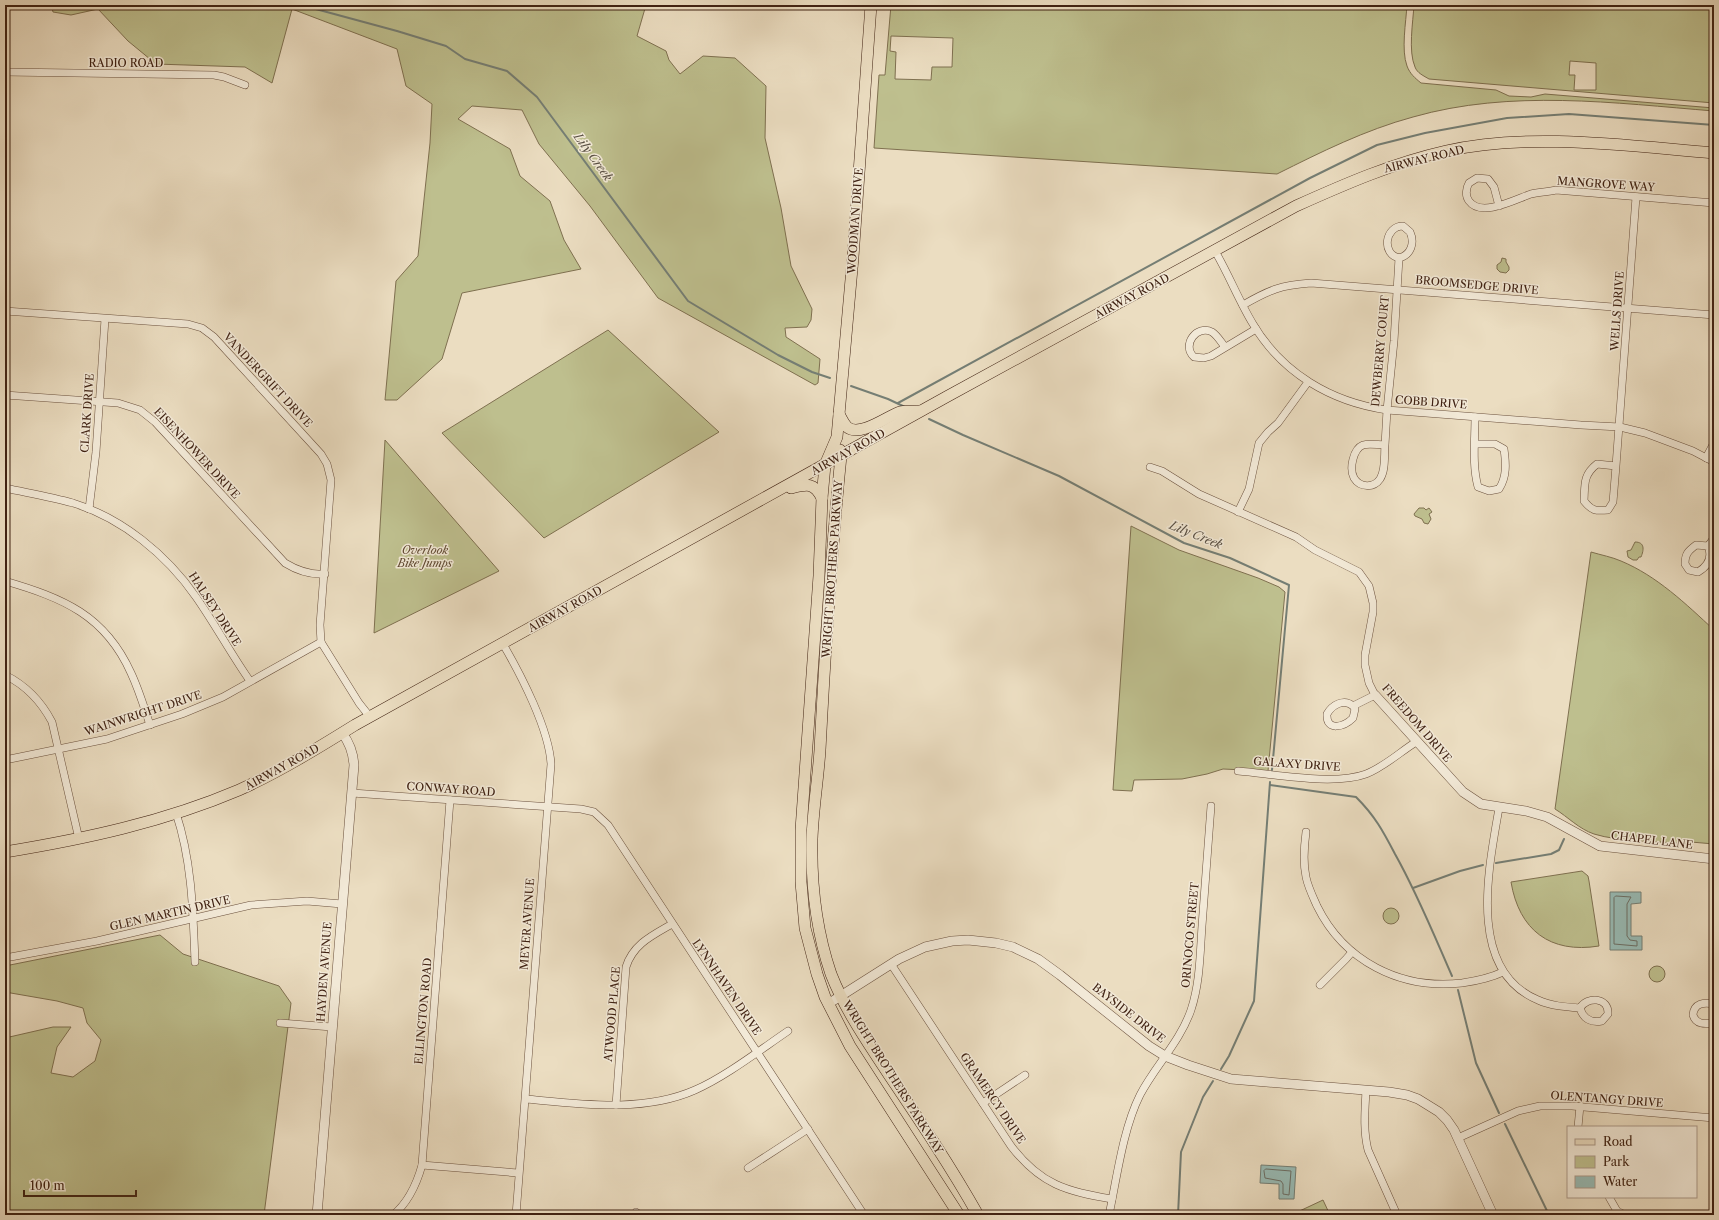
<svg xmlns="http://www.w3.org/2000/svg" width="1719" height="1220" font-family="'Libre Caslon Text',serif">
	<rect width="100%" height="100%" fill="#ebddc1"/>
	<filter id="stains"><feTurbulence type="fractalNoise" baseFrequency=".005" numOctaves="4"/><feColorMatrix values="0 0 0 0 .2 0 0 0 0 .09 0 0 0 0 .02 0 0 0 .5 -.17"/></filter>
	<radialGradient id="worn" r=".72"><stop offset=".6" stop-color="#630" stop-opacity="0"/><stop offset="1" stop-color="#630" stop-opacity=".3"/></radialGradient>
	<!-- green -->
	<g fill="#bebf8e" stroke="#7f7050" fill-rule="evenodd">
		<polygon points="51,5 646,5 637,36 666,51 669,60 680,74 703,56 735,58 766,86 765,138 781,208 791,266 812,309 811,320 807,327 785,328 786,337 820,359 818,383 815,385 658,298 590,206 539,144 522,110 472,106 458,119 510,149 520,176 550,201 564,240 581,269 462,293 442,359 397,400 385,400 396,281 418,256 430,143 432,104 406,86 397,49 292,9 272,83 245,67 156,64 128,41 98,9 71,15 53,12"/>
		<path d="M891,5h516c-1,17 -6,45 0,61 3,8 8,12 14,17l75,7 13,6 22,1 14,-3 169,14v3c-100,-8 -203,-22 -301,6 -48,13 -92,35 -136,57l-403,-26 5,-73h6zM891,36l62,2 -1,29h-20l-1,13 -36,-1 1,-27 -6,-1z"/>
		<path d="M1414,5h300v98l-285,-24c-5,-3 -12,-6 -14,-12 -7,-16 -2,-45 -1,-62zM1570,61l26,2v27h-22l1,-15h-6z"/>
		<polygon points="1502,258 1506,259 1506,262 1509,267 1509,270 1506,273 1500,272 1497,269 1497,265 1501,262"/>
		<polygon points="608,330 719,432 544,538 442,433"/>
		<polygon points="385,440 499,571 374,633"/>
		<polygon points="1419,508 1424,508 1426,510 1429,508 1432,512 1429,514 1431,519 1428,524 1424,523 1422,519 1415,516 1414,514"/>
		<polygon points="1131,526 1179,550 1258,578 1279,587 1285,592 1268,771 1223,769 1207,774 1182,779 1134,780 1132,791 1113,790"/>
		<path d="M1635,542c10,0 9,8 6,15h-2l-2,3h-4l-5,-3 -1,-6 4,-1z"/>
		<path d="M1591,552c10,3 21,5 30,9 36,15 65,43 93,69v214l-23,-2 -2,2c-28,-3 -70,-2 -95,-10 -15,-5 -26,-17 -39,-25z"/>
		<path d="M1582,871l6,5 1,5 10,65c-49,8 -80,-16 -88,-64z"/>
		<circle cx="1391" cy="916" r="8"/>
		<polygon points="160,935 183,954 279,986 291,1003 264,1215 5,1215 5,1038 53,1027 71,1027 57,1047 51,1073 73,1077 95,1061 101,1040 87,1023 83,1008 57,1001 5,992 5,966"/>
		<circle cx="1657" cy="974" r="8"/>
		<polygon points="1323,1200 1330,1215 1291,1215"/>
	</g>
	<!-- water -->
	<g fill="#98bbb5" stroke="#757e74">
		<polygon points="1610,892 1641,892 1641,903 1631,904 1631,936 1642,936 1642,950 1610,950"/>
		<polygon points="1261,1165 1296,1167 1294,1199 1279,1199 1279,1184 1260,1183"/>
	</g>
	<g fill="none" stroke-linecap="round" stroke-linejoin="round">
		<!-- shore -->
		<g stroke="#6c6e64" stroke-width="1">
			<polygon points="1616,896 1631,897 1627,904 1627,936 1630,940 1637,941 1637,946 1614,944 1614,898"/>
			<polygon points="1266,1169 1291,1171 1289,1195 1283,1194 1283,1184 1281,1181 1265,1178 1264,1171"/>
		</g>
		<!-- stream -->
		<g stroke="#757e74" stroke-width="2">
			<polyline points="307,5 312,8 397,31 446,46 465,59 507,71 537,97 688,301 778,355 812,372 830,378"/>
			<polyline points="851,386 888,399 905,407"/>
			<polyline points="898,403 1310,178 1377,145 1425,133 1507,118 1569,114 1714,125"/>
			<polyline points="929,419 963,435 1059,476 1184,543 1230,558 1289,585 1272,770"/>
			<path d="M1270,785l86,12c19,19 27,34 39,57 22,39 39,81 57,122"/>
			<polyline points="1496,863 1551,854 1559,850 1564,839"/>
			<polyline points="1413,888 1460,871 1483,865"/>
			<polyline points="1458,990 1476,1063 1499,1113"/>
			<polyline points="1221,1069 1229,1056 1254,1001 1270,782"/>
			<polyline points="1505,1124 1549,1215"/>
			<polyline points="1178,1215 1181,1152 1203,1097 1213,1081"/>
		</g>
		<!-- minor casing -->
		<g stroke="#6b513e" stroke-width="8">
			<g id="minor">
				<polyline points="5,72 214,75 224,77 245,85"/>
				<path d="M1499,206l-5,-19 -6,-8 -11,-1 -8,5c-3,5 -4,13 0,18 12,17 47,-2 62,-7 8,-2 17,-2 25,-4l158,13"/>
				<path d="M1215,251c14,24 24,50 38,73 29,49 78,78 134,86l194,15 39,2 25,6 48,18 21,11"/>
				<path d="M1243,305c26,-15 38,-20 68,-22l403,32"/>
				<polyline points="5,311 188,324 202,328 214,337 321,454 327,464 331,480 320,625 321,642 359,703 370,717"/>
				<path d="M1225,347c-4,-5 -8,-12 -13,-15 -15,-8 -31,13 -18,25l10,1 7,-2 45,-27"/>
				<path d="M5,395l113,8 22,7 15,12 130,141c13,8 25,12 40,11"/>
				<path d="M1475,444h20l9,5c2,14 3,28 -5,40l-10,2 -11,-4c-6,-22 -3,-47 -3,-70"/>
				<path d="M1385,445c-1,10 1,25 -5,34 -6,9 -20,9 -26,-1 -5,-9 -1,-29 9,-33 6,-2 15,0 22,0l2,-35 7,-69 5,-83c12,-3 16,-15 11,-26l-7,-6c-18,0 -22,28 -4,32"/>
				<polyline points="1706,458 1714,443"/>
				<path d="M1616,466l-3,36 -5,8c-13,1 -16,1 -24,-9 1,-17 -1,-26 13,-37l19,2 20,-269"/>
				<path d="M1150,467l12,4 37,23 97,43 19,13 44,22 10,14 4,17v9l-8,43v10l4,18 6,12 -22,11c-9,-8 -21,-1 -26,8 -1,18 17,13 26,4l2,-9 -2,-3"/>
				<path d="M5,488c23,5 46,9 68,15 49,15 94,52 123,94 19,27 35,57 54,84"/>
				<polyline points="89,509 96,452 105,319"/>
				<polyline points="1238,512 1249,489 1259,443 1268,432 1278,423 1308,382"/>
				<path d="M1696,545l12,1c5,12 0,20 -10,26l-9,-2 -4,-6c0,-10 3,-13 11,-19z"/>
				<polyline points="1708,546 1714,538"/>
				<path d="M5,581c58,17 100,34 126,92 8,17 13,34 19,52"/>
				<path d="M503,644c18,31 46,85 48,120l-35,451"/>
				<path d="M5,675c22,11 36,26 47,47l27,117"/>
				<polyline points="5,760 107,739 182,714 223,697 321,642"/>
				<path d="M1238,771c36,3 95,15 128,3 18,-7 34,-22 50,-32"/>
				<polyline points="352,793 581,809 594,812 608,825 864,1215"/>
				<path d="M1499,808c-10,59 -33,162 39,192 13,6 28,7 42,8 3,11 11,15 22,13l6,-7c1,-17 -21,-18 -28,-6"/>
				<path d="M176,813c16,48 17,99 19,149"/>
				<path d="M1306,832c-2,15 -3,31 0,45 2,10 7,20 11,29 27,55 83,84 145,77 14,-2 28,-5 41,-11"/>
				<polyline points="5,958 97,941 251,905 307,901 342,904"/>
				<path d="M891,964l120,182c30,39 55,45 101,53"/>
				<polyline points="1320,985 1346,959 1352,952"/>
				<path d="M1714,1004c-10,-2 -20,-1 -21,11 3,10 12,9 21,8"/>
				<polyline points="280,1023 332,1027"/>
				<path d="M1366,1090c-1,20 -3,40 2,60l29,65"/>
				<path d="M526,1099c54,5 117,14 169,-9 30,-13 65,-40 93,-59"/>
				<polyline points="983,1103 1025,1075"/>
				<path d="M616,1105l10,-138c7,-23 27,-32 46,-43"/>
				<polyline points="1578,1127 1580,1106"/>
				<polyline points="1458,1138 1518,1111 1540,1106 1572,1106 1714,1118"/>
				<polyline points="422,1165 518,1173"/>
				<polyline points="748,1168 808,1129"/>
				<polyline points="1609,1197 1617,1211 1625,1215"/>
				<path d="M393,1215c16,-13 24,-32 29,-50l28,-365"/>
				<polyline points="635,1215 636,1212"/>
				<path d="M1109,1215c8,-38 14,-86 31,-120 15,-29 40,-53 51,-85 9,-27 9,-56 11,-84 3,-40 6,-80 9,-120"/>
			</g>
		</g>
		<!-- tertiary casing -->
		<g stroke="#6b513e" stroke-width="10">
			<g id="tertiary">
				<polyline points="1375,695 1463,792 1481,804 1526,811 1547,817 1600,846 1714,859"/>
				<polyline points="828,1004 899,959 925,947 952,941 968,940 996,943 1013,947 1038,959 1060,975 1149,1046 1165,1056 1188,1065 1231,1079 1389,1092 1407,1095 1418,1099 1439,1112 1447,1120 1454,1130 1493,1215"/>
				<path d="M317,1215l37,-450c-1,-13 -4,-22 -12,-32"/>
			</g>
		</g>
		<!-- primary casing -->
		<g stroke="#402213" stroke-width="12">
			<g id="primary">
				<polyline points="871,5 853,257 837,437 825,465 822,498 819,576 801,830 801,882 805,928 817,974 825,997 850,1046 959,1215"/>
				<path d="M839,414c2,4 5,10 8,13 13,11 42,-12 53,-15 6,-1 13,-1 19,-1"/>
				<path d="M840,450l1,6c-10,98 -16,196 -21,294 -2,30 -7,59 -8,89 -1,45 4,91 19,135 14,36 37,69 58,101 31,46 62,92 89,140"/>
				<path d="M791,488c16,-4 23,-6 31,10"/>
				<path d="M5,852c79,-13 159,-30 234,-62 40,-18 79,-42 116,-65l593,-329 348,-190c49,-22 97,-43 150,-55 85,-19 182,-5 268,2"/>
			</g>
		</g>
		<!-- minor -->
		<use href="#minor" stroke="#f2e9d7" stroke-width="7"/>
		<!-- tertiary -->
		<use href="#tertiary" stroke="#f2e9d7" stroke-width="9"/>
		<!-- primary -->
		<use href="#primary" stroke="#ebddc1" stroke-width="11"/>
	</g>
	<g text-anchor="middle" stroke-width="3" stroke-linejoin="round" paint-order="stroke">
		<!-- street labels -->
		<g font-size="11" fill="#402213" stroke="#f2e9d7">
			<text x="126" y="67">RADIO ROAD</text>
			<text transform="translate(1424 159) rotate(-14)" y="4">AIRWAY ROAD</text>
			<text transform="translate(1606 184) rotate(4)" y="4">MANGROVE WAY</text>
			<text transform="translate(855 221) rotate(-86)" y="4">WOODMAN DRIVE</text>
			<text transform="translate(1477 285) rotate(5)" y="4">BROOMSEDGE DRIVE</text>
			<text transform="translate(1132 296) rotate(-28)" y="4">AIRWAY ROAD</text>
			<text transform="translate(1617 311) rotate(-86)" y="4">WELLS DRIVE</text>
			<text transform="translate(1380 351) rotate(-85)" y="4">DEWBERRY COURT</text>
			<text transform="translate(268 380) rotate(47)" y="4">VANDERGRIFT DRIVE</text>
			<text transform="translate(1431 402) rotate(4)" y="4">COBB DRIVE</text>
			<text transform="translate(87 413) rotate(-86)" y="4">CLARK DRIVE</text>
			<text transform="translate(848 452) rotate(-29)" y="4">AIRWAY ROAD</text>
			<text transform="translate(197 453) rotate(47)" y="4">EISENHOWER DRIVE</text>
			<text transform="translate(832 569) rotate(-86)" y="4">WRIGHT BROTHERS PARKWAY</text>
			<text transform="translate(215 609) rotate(57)" y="4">HALSEY DRIVE</text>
			<text transform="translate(565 609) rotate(-29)" y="4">AIRWAY ROAD</text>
			<text transform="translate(143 713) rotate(-18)" y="4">WAINWRIGHT DRIVE</text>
			<text transform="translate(1417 723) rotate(49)" y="4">FREEDOM DRIVE</text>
			<text transform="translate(1297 764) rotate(4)" y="4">GALAXY DRIVE</text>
			<text transform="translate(282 767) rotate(-29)" y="4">AIRWAY ROAD</text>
			<text transform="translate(451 789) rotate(4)" y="4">CONWAY ROAD</text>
			<text transform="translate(1652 840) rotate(7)" y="4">CHAPEL LANE</text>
			<text transform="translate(170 913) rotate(-13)" y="4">GLEN MARTIN DRIVE</text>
			<text transform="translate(527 924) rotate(-86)" y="4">MEYER AVENUE</text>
			<text transform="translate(1190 935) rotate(-85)" y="4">ORINOCO STREET</text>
			<text transform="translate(324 972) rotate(-86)" y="4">HAYDEN AVENUE</text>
			<text transform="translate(727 987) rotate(56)" y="4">LYNNHAVEN DRIVE</text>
			<text transform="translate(423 1011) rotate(-85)" y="4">ELLINGTON ROAD</text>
			<text transform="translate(1129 1013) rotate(38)" y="4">BAYSIDE DRIVE</text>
			<text transform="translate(612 1014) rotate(-85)" y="4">ATWOOD PLACE</text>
			<text transform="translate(893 1077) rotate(58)" y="4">WRIGHT BROTHERS PARKWAY</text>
			<text transform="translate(993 1098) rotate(56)" y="4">GRAMERCY DRIVE</text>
			<text transform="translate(1607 1099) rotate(4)" y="4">OLENTANGY DRIVE</text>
		</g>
		<!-- park labels -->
		<g font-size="11" font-style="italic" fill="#604932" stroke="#f2e9d7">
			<text x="425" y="554">Overlook<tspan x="425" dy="13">Bike Jumps</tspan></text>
		</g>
		<!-- water labels -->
		<g font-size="12" font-style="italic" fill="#5a5044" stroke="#f2e9d7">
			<text transform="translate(593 157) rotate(54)" y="4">Lily Creek</text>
			<text transform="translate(1196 535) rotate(22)" y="4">Lily Creek</text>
		</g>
	</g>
	<!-- margin -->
	<rect width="1719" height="1220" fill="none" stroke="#ebddc1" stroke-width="20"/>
	<rect x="6" y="6" width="1707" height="1208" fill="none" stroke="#402213" stroke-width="2"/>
	<rect x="10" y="10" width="1699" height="1200" fill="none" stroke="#402213"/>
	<!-- legend -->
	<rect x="1567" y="1126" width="130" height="72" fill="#f2e9d7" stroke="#ab9989"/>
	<rect x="1575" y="1139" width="20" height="6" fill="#ebddc1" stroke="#ab9989"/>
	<text x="1603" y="1146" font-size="12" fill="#402213">Road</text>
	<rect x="1575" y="1156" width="20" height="12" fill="#bebf8e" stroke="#ab9989"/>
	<text x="1603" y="1166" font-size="12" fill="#402213">Park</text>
	<rect x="1575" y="1176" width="20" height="12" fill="#98bbb5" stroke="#ab9989"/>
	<text x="1603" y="1186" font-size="12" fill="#402213">Water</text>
	<!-- scale -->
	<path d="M24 1190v6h112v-6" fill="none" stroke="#402213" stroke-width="2"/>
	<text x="30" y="1190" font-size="12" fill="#402213" stroke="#f2e9d7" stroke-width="3" paint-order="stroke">100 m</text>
	<rect width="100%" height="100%" filter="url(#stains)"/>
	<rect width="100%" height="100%" fill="url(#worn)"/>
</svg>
